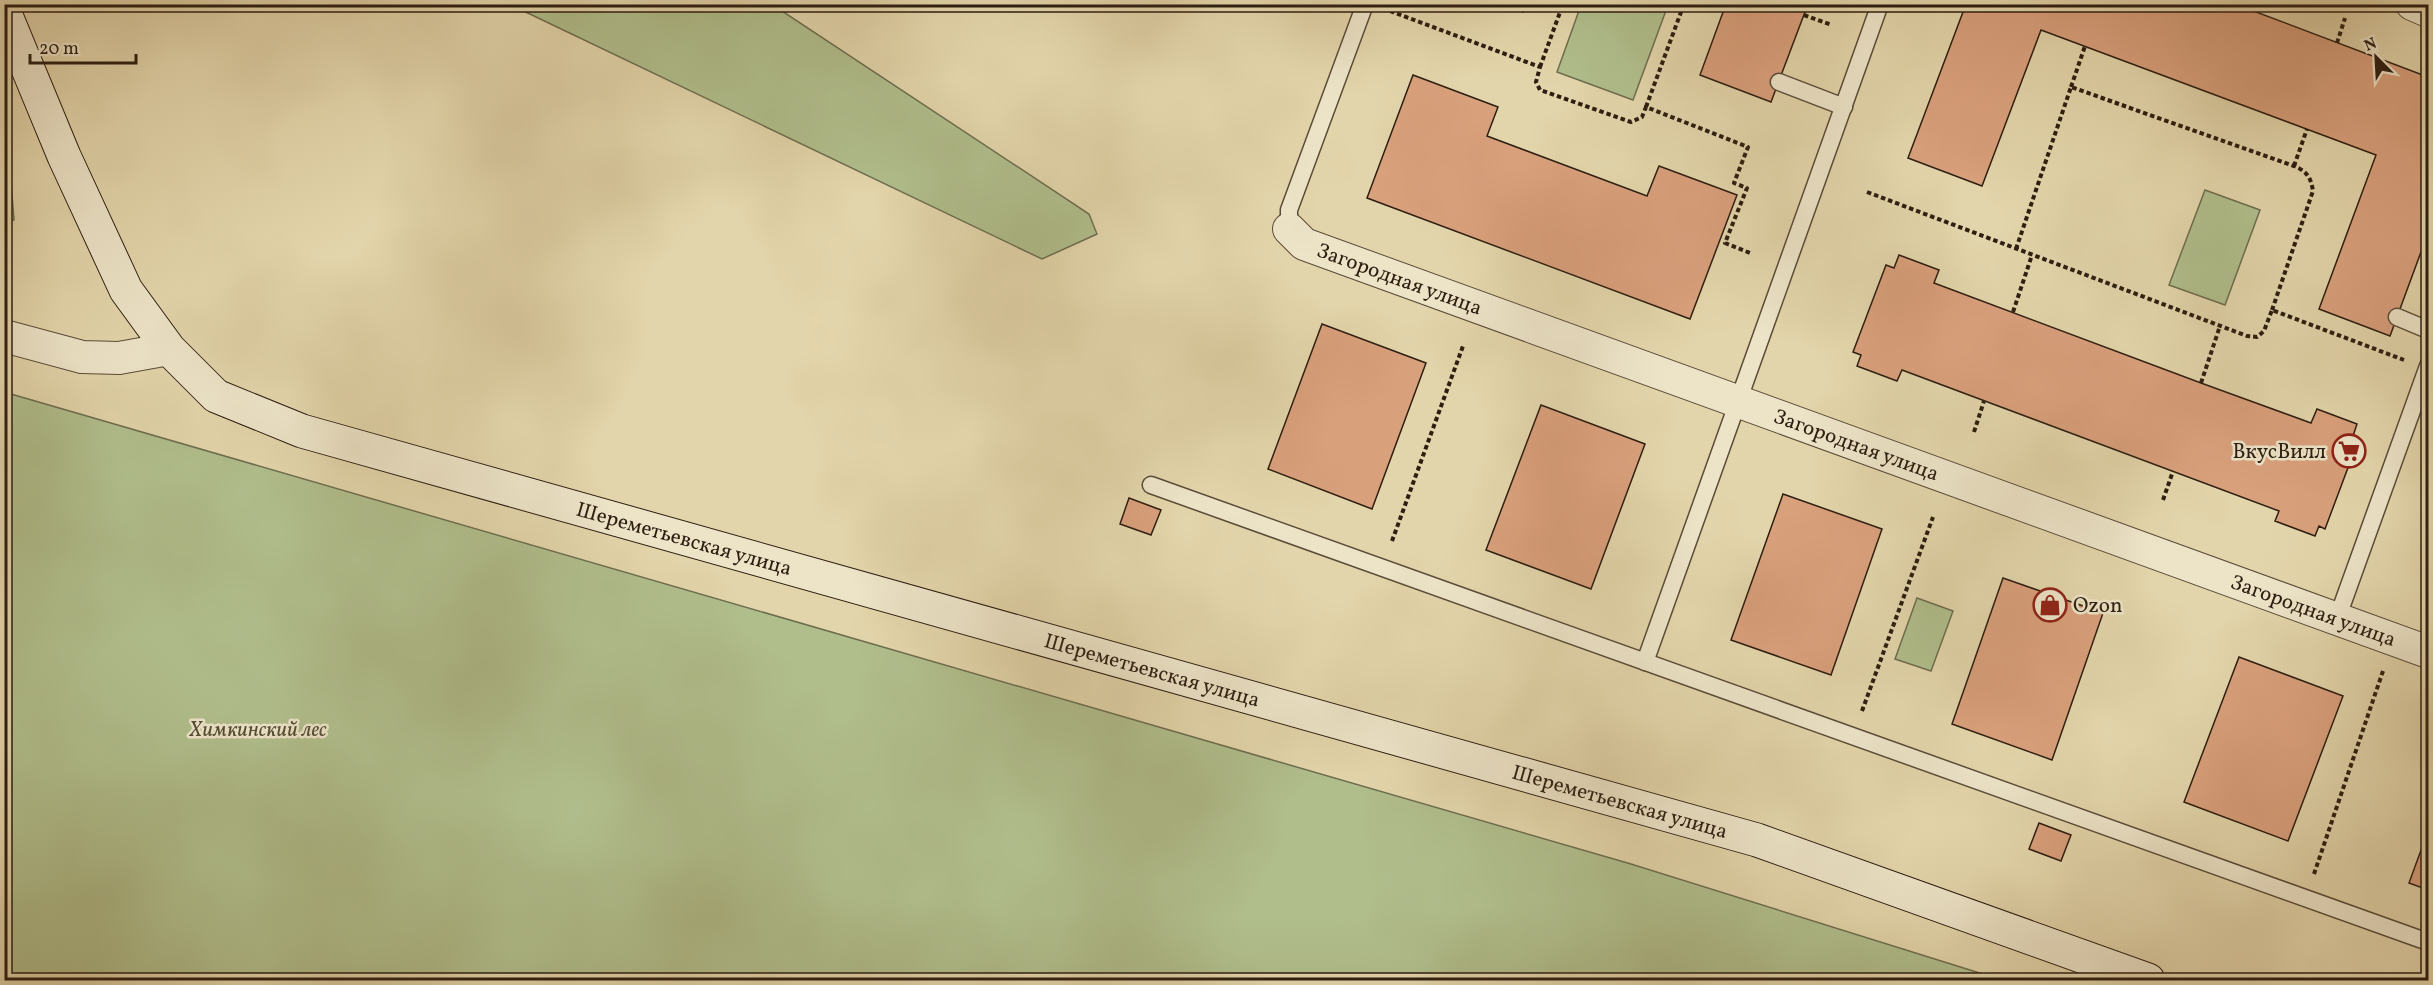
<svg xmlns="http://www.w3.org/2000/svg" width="2433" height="985" font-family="Vollkorn,serif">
	<rect width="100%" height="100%" fill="#e3d5ab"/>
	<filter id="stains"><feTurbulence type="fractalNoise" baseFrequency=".00333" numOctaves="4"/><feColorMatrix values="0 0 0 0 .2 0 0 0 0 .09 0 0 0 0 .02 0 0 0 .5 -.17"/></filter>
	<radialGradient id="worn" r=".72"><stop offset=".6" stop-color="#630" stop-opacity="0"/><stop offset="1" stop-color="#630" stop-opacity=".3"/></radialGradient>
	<!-- green -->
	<g fill="#b0be8c" stroke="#6e6e4e" stroke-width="1.5">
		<polygon points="511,5 773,5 1089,214 1097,234 1042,259"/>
		<polygon points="1581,5 1668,5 1633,100 1557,72"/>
		<polygon points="5,164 11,182 14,220 5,222"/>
		<polygon points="2205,190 2260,210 2225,305 2169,285"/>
		<polygon points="4,392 1631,864 2002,980 5,980"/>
		<polygon points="1917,598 1953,611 1931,671 1895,659"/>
	</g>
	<!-- building -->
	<g fill="#d9a07c" stroke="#2d1e11" stroke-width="1.5">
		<polygon points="1503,4 1526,4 1523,12"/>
		<polygon points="1726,4 1808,4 1771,102 1700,75"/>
		<polygon points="1966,4 2235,4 2428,77 2428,233 2390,336 2319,309 2376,155 2041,30 1982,186 1908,158"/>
		<polygon points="1413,75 1498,107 1487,136 1647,196 1659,166 1737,195 1690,319 1367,198"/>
		<polygon points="1899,255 1939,270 1934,283 2201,383 2311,423 2317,409 2357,424 2352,439 2358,441 2325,529 2319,526 2315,536 2275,521 2279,511 1902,370 1897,381 1857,366 1861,355 1853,352 1886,265 1894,268"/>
		<polygon points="1322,324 1426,363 1372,509 1268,469"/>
		<polygon points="1541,405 1645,444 1591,589 1486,550"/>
		<polygon points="1783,494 1882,529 1831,675 1731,640"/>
		<polygon points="1129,498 1161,510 1151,535 1120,524"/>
		<polygon points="2003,578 2103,613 2052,760 1952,724"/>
		<polygon points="2239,657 2343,696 2288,841 2184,802"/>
		<polygon points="2039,823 2071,835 2061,861 2029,849"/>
		<polygon points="2428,831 2428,890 2409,883"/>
	</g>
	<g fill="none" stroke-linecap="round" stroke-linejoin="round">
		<!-- lane casing -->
		<g stroke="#5a4c38" stroke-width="19">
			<g id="lane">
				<polyline points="1779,82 1844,107"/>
				<polyline points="1289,229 1289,210 1365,4"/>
				<polyline points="2397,317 2428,330"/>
				<polyline points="1151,485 2428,942"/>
				<polyline points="2337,619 2428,366"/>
				<polyline points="1645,662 1880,4"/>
			</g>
		</g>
		<!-- street casing -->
		<g stroke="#5a4c38" stroke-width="34">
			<g id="street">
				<polyline points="2412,4 2428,11"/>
				<path id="s1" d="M1289,229l15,15 1124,408"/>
				<polyline points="4,336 82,357 119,358 169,349"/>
			</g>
		</g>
		<!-- secondary casing -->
		<g stroke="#2d1e11" stroke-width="35">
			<g id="secondary">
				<path id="s2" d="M4,11l60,145 62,134 43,59 47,47 86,35 1455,409 391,140"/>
			</g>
		</g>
		<!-- path -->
		<g stroke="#2d1e11" stroke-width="4" stroke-dasharray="4.5 3" stroke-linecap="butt">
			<polyline points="1390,11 1540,67 1536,82 1540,90 1631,122 1642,117 1646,107 1748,147 1734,183 1747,188 1725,243 1750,253"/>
			<polyline points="1804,15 1832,25"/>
			<polyline points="2337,43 2345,18"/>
			<polyline points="1540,67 1563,4"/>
			<polyline points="2071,87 2085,46"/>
			<polyline points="1646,107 1684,4"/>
			<polyline points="2294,166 2307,129"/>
			<polyline points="1867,192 2247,336 2257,337 2264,331 2272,310 2404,360"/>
			<path d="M2016,249l55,-162 223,79c13,5 17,12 19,25l-41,119"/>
			<polyline points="2013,312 2032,255"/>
			<polyline points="2201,383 2220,326"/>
			<polyline points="1974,432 1984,401"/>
			<polyline points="2163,500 2173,471"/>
			<polyline points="1392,541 1463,346"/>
			<polyline points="1862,711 1933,517"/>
			<polyline points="2314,874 2383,671"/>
		</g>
		<!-- lane -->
		<use href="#lane" stroke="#ede4c8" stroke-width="16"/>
		<!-- street -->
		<use href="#street" stroke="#ede4c8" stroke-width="32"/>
		<!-- secondary -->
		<use href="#secondary" stroke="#ede4c8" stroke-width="33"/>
	</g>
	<!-- icons -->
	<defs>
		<g id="supermarket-ring" transform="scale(1.725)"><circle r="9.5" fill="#ede4c8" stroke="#8f2418" stroke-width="1.5"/><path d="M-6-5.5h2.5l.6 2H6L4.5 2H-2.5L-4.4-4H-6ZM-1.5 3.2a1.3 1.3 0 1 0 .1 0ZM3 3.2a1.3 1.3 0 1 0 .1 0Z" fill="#8f2418"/></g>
		<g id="shop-ring" transform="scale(1.725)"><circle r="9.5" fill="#ede4c8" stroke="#8f2418" stroke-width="1.5"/><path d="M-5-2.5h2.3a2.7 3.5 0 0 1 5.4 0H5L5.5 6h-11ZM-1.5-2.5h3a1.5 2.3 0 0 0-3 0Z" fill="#8f2418"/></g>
	</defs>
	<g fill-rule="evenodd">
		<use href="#supermarket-ring" x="2349" y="451"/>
		<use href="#shop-ring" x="2050" y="605"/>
	</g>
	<g text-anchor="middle" stroke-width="5" stroke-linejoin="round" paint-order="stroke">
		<!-- street labels -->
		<g font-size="21" fill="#2d1e11" stroke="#ede4c8">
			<text dy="7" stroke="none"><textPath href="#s1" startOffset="123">Загородная улица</textPath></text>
			<text dy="7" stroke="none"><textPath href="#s1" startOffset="609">Загородная улица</textPath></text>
			<text dy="7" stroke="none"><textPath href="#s2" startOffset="934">Шереметьевская улица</textPath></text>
			<text dy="7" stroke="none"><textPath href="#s1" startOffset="1095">Загородная улица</textPath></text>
			<text dy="7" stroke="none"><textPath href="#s2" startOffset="1420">Шереметьевская улица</textPath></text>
			<text dy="7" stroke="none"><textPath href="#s2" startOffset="1906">Шереметьевская улица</textPath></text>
		</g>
		<!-- poi labels -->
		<g font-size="21" fill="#2d1e11" stroke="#ede4c8" text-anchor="end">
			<text x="2326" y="458">ВкусВилл</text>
			<text x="2073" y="612" text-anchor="start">Ozon</text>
		</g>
		<!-- park labels -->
		<g font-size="21" font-style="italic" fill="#544e36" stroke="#ede4c8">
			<text x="258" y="736">Химкинский лес</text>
		</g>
	</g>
	<!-- margin -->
	<rect width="2433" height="985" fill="none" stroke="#e3d5ab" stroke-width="24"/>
	<rect x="6" y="6" width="2421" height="973" fill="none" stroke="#2d1e11" stroke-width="3"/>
	<rect x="12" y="12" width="2409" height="961" fill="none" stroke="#2d1e11" stroke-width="1.5"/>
	<!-- north arrow -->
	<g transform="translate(2376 57) rotate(336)" stroke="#ede4c8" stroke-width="4.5" paint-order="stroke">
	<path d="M0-4.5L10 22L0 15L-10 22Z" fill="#2d1e11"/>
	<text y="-9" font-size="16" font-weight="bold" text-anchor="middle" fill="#2d1e11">N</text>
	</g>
	<!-- scale -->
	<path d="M30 54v9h106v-9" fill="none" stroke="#2d1e11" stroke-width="3"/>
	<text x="39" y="54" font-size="18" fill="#2d1e11" stroke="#ede4c8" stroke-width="4.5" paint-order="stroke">20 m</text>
	<rect width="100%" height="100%" filter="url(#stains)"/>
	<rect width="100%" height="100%" fill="url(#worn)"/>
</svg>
